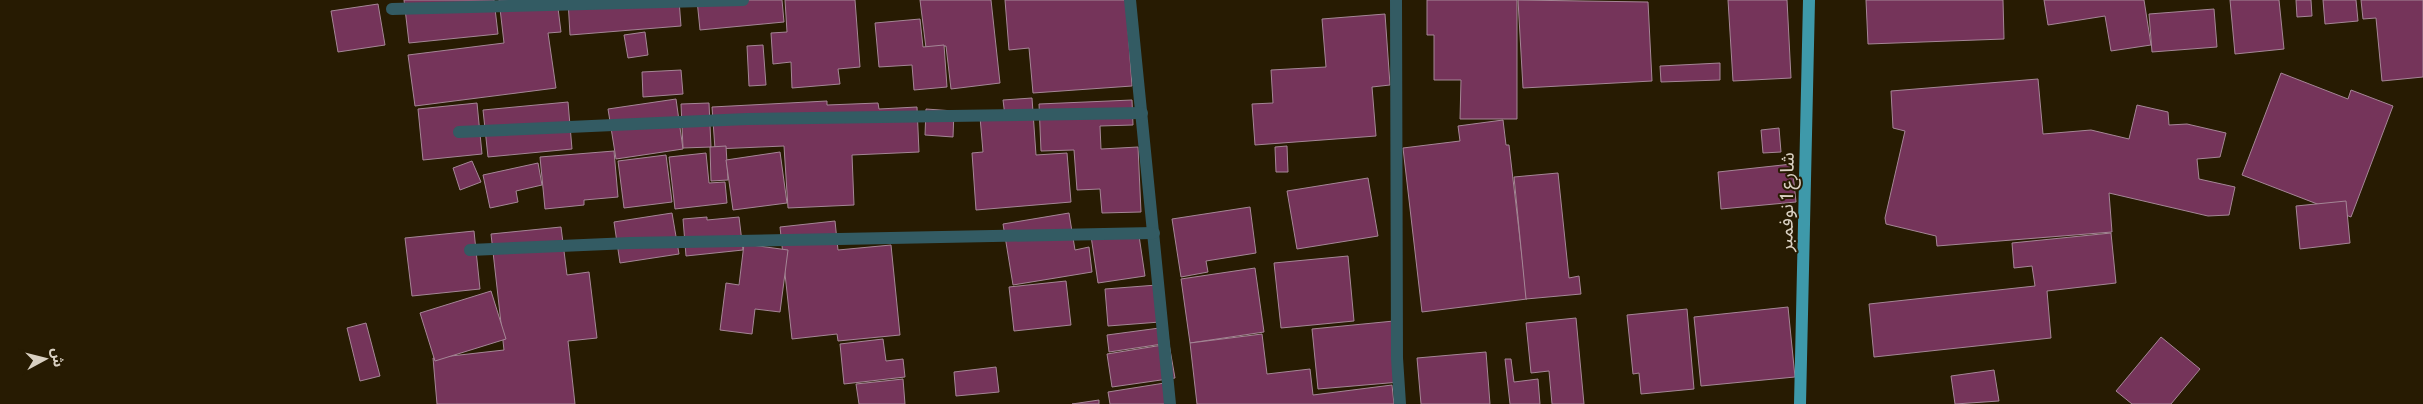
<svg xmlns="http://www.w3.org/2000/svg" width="2423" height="404" font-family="Cabin,'Noto Sans Arabic',sans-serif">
	<rect width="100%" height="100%" fill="#271b02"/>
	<!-- building -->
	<g fill="#75345a" stroke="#a58696">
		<polygon points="404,0 494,0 498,34 409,43"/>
		<polygon points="499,0 557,0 561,32 548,33 556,88 415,106 408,55 504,43"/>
		<polygon points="568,0 679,0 681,26 570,35"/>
		<polygon points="697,0 782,0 784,22 700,30"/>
		<polygon points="785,0 855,0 860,67 838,69 840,84 792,88 791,62 773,64 771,33 787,32"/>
		<polygon points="920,0 991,0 1000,83 951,89 946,46 926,48"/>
		<polygon points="1005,0 1126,0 1132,86 1033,93 1029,48 1009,50"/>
		<polygon points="1427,0 1517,0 1517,119 1460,119 1461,80 1434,80 1434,35 1427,35"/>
		<polygon points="1518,0 1648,2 1652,81 1523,88"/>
		<polygon points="1728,0 1787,0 1791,78 1733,81"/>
		<polygon points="1866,0 2003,0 2004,39 1868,44"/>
		<polygon points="2044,0 2144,0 2151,45 2111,51 2105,16 2048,25"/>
		<polygon points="2230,0 2279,0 2284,49 2235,54"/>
		<polygon points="2296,0 2311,0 2312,16 2297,17"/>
		<polygon points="2323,0 2356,0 2358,21 2325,24"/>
		<polygon points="2361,0 2423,0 2423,77 2382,81 2376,18 2363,19"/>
		<polygon points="378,4 385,45 338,52 331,11"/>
		<polygon points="2214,9 2217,47 2152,52 2149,14"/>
		<polygon points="1385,14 1390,85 1372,87 1376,136 1255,145 1252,104 1273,103 1271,70 1326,67 1322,19"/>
		<polygon points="920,19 923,47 944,45 947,87 914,90 912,65 879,67 875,23"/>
		<polygon points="645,32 648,55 628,58 624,35"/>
		<polygon points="763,45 766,85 749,86 747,46"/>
		<polygon points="1720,63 1720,80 1661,82 1660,66"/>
		<polygon points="681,70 683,94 643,97 642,72"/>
		<polygon points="2281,73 2348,99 2351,90 2393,106 2351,217 2242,175"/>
		<polygon points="2038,79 2043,134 2091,130 2129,139 2137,105 2168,112 2169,125 2187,124 2226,133 2220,157 2197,159 2199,179 2235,187 2229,215 2208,216 2109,193 2112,232 1937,246 1936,236 1886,224 1885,218 1905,131 1893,128 1891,91"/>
		<polygon points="1032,98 1036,155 1067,153 1071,202 976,210 972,153 983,152 980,117 1005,116 1003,100"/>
		<polygon points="676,99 683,149 616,159 608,109"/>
		<polygon points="1132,100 1133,125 1100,126 1101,149 1138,147 1141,212 1102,213 1100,189 1077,190 1074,150 1041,151 1039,104"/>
		<polygon points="827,101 827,105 878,103 879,109 917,107 919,152 852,155 854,205 788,208 784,146 715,149 712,107"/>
		<polygon points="568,102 572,149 488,157 483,110"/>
		<polygon points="477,103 482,154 423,160 418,109"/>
		<polygon points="709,103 711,147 683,148 681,104"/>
		<polygon points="926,109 954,111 953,137 925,135"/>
		<polygon points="1503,120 1506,145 1509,145 1527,299 1422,312 1403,148 1460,141 1458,126"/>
		<polygon points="1779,128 1781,152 1763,153 1761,130"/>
		<polygon points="726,146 728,180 711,181 710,147"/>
		<polygon points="1287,146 1288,172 1276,172 1275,147"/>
		<polygon points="614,151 618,197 584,200 584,205 545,209 540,157"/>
		<polygon points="780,152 787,203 733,210 726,160"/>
		<polygon points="706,153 709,183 725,182 727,203 675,209 669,157"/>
		<polygon points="666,155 672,202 624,208 618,161"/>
		<polygon points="472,161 481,182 460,190 453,168"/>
		<polygon points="538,163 542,185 516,191 518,202 490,208 483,175"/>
		<polygon points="1792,164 1796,202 1721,209 1718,172"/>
		<polygon points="1558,173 1569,278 1579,276 1581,294 1526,299 1514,177"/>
		<polygon points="1368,178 1378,236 1297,249 1287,191"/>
		<polygon points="2346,201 2350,243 2300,249 2296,206"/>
		<polygon points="1250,207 1256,253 1206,261 1208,272 1181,277 1172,219"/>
		<polygon points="672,213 679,254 620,263 614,222"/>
		<polygon points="1069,213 1075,250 1089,247 1092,272 1013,285 1003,224"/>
		<polygon points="707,217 707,220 739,217 743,250 686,256 683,219"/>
		<polygon points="835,221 838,250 891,245 900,335 838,341 837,334 792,339 780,227"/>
		<polygon points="561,227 567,275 589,272 597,338 568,341 575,404 437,404 433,358 504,350 491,234"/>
		<polygon points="1138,229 1145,276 1098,283 1091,236"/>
		<polygon points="474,231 480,289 412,296 405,238"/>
		<polygon points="2111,233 2116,283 2047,291 2051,338 1874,357 1869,304 2035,286 2032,266 2014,268 2012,243"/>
		<polygon points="744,244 788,250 780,312 755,309 752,334 720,330 726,283 739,285"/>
		<polygon points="1348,256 1354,321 1281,328 1274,263"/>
		<polygon points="1255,268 1264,332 1190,343 1181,279"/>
		<polygon points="1066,281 1071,325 1014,331 1009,287"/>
		<polygon points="1157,285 1160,322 1108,326 1105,289"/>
		<polygon points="491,291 506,339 435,361 420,313"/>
		<polygon points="1788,307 1795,377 1701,386 1694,317"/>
		<polygon points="1687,309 1694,389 1641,394 1639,373 1633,374 1627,315"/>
		<polygon points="1576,318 1584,404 1552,404 1549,371 1531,373 1526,323"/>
		<polygon points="1394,321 1400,382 1318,389 1312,329"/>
		<polygon points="366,323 380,376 360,381 347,328"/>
		<polygon points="1167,327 1169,343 1109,352 1107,335"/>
		<polygon points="1262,334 1267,374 1310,369 1313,395 1392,385 1394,404 1197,404 1190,343"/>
		<polygon points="2161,337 2200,369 2171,404 2132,404 2116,391"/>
		<polygon points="883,339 886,361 903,359 905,377 844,384 840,344"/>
		<polygon points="1169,344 1175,378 1112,387 1107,354"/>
		<polygon points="1486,352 1490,404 1421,404 1417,358"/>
		<polygon points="1505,359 1511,359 1514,382 1538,379 1540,404 1510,404"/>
		<polygon points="996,367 999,392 956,396 954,372"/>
		<polygon points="1994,370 1999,401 1955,404 1951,376"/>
		<polygon points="903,379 905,404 859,404 856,384"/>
		<polygon points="1171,382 1174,404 1110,404 1108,392"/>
		<polygon points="1099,400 1099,404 1072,404"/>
	</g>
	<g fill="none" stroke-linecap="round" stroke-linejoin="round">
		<!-- minor -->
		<g stroke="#335b63" stroke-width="12">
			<polyline points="1130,0 1170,404"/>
			<polyline points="1396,0 1397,358 1400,404"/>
			<polyline points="392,9 743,0"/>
			<polyline points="459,132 747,119 1142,113"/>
			<polyline points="470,250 630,243 1154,233"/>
		</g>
		<!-- major -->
		<polyline stroke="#3e99aa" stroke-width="12" points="1800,404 1809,0"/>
	</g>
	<g text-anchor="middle" stroke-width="4" stroke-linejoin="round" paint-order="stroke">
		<!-- street labels -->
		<g font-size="19" fill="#d9d0c2" stroke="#271b02">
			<text transform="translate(1786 202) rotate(-89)" y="7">شارع 1 نوفمبر</text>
		</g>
	</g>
	<!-- north arrow -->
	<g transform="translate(45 359) rotate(83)" stroke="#271b02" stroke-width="4" paint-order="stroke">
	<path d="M0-4L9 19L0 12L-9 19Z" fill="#d9d0c2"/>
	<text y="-8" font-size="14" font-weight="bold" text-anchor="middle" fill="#d9d0c2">ش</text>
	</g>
</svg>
